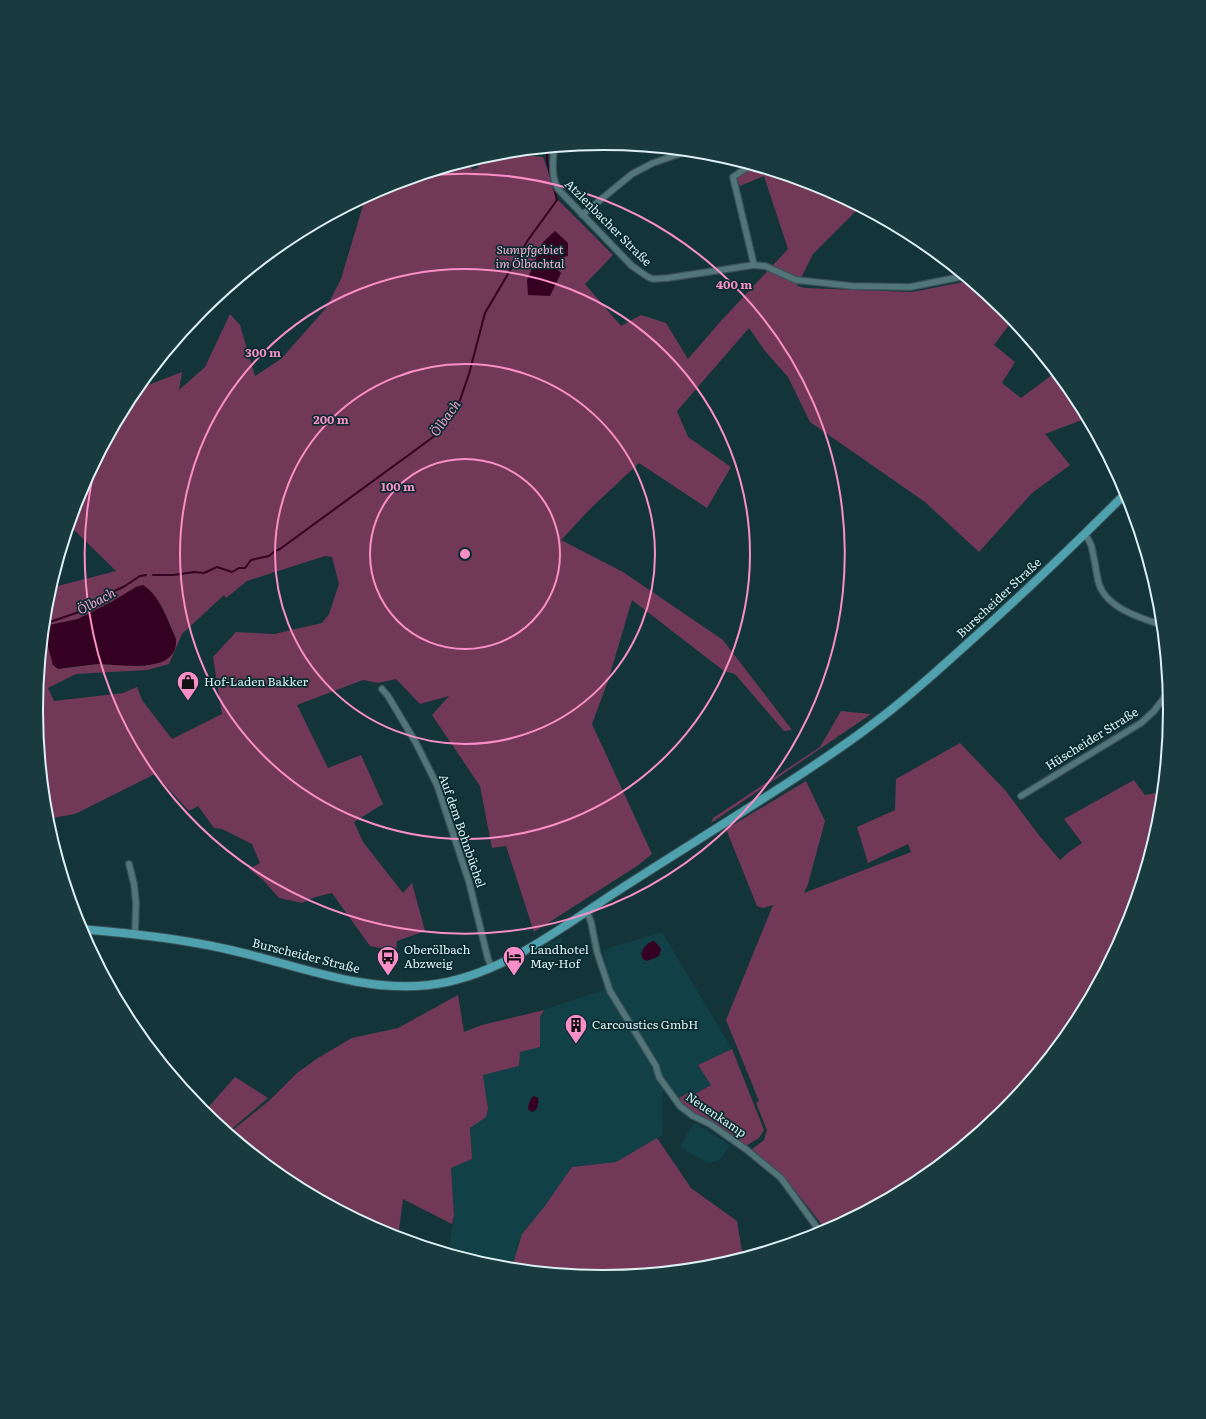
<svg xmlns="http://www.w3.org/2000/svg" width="1206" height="1419" font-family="Literata,serif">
	<rect width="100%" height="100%" fill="#13353a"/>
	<!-- built -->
	<g fill="#114046">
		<polygon points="662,932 732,1049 698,1065 711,1085 693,1095 677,1099 663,1089 662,1135 616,1162 572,1167 544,1207 522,1234 512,1267 492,1266 450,1253 449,1249 454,1215 451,1168 472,1159 470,1128 488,1109 483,1075 518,1066 519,1052 540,1047 540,1017 544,1010 603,990 607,976 603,950"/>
		<polygon points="560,938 568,955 536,953 535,952"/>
		<polygon points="694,1123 730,1145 721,1159 708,1163 680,1147"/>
	</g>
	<!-- green -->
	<g fill="#713957" fill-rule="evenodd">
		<path d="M493,153h6l44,4 15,43 55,55 -28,29 36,42 20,-11 25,8 22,36 32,-37 68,-73 -24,-73 -24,10 -3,-8 17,-12 66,20 40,21 -47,47 -16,32 9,2 105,4 12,-2 45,-9 11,9 33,31 -18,24 21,17 -13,21 19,15 35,-26 19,23 12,23 -42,16 25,31 -38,28 -53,59 -54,-50 -115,-80 -22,-45 -23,-26 -16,-23 -72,83 11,26 43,30 -24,41 -68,-45 -49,46 -29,31 62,32 100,68 69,90 -8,1 -49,-57 -11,-3 -92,-71 -24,81 -16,43 60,130 -15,12 -103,66 -28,-86 -14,2 -12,-62 -48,-71 17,-19 -29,8 -24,-25 -18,4 -15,-3 -66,25 31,63 33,-13 22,49 -29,18 9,20 40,51 9,-10 13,48 -28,10 -1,10 -26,-5 -38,-53 -17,4 -13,6 -23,-5 -16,-18 -14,-11 11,-6 -8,-19 -30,-15 -8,-1 -16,-22 -9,5 -34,-37 -80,40 -28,5 -11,-110 11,-110 3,-11 66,-17 -47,-46 10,-33 53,-98 5,-6 1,1 44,-17 -3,18 26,-23 25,-53 10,11 15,51 26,-17 45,-51 15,-29 23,-77 -4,-2 26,-14 84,-26 2,10 6,-2v-10zM325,556l7,1 7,27 -10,30 -7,9 -48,11 -38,-2 -23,25 9,57 -50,25 -30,-39 -5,-13 -14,6 -69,8 -6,-13 28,-14 71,-4 22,-6 13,-30 42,-39 2,3 21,-17zM143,586c17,9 26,36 33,54l-31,26 -49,-2 -38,5 -8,-44 28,-6 35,-18 24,-14z"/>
		<polygon points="841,711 871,714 711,823 713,818 820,747"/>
		<polygon points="960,743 1005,790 1038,834 1060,860 1069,852 1082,843 1064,819 1134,780 1145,795 1162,792 1159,820 1127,927 1074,1025 1004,1111 918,1181 826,1230 790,1184 778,1171 751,1150 764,1140 767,1130 756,1103 759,1101 726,1020 773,905 763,908 757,906 726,829 806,781 825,821 808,884 804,893 911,852 908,844 868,863 857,827 895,810 896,779"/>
		<polygon points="458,995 464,1032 482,1025 544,1010 540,1017 540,1047 520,1052 519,1066 483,1075 488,1109 486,1117 470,1128 472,1159 451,1168 454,1215 452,1224 403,1199 398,1237 386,1233 288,1181 229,1133 270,1100 297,1073 318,1058 352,1038 398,1028"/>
		<polygon points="732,1049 764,1130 759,1138 746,1146 718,1125 685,1108 677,1099 690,1092 693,1095 711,1085 698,1065"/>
		<polygon points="235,1077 268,1098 228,1132 204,1112"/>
		<polygon points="657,1138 691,1188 737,1221 743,1257 713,1266 603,1276 512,1267 522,1234 544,1207 572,1167 616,1162"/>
	</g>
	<!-- water -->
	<g fill="#350122">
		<polygon points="555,231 568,243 568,256 560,258 555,267 561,273 550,296 528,295 527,280 543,242"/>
		<path d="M143,585c14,9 21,26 27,41 2,4 7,12 6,17 -2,32 -57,21 -78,21 -13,1 -27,3 -40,5l-5,-4 -5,-18 -3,-18 5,-4 28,-6 35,-18 23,-14z"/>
		<path d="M654,941l4,4 3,4 -2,7 -12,5 -4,-2 -2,-5c3,-7 5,-11 13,-13z"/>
		<path d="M534,1096l4,2c1,5 0,12 -6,14l-4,-3c0,-4 2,-11 6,-13z"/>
	</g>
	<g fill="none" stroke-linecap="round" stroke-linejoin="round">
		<!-- stream -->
		<g stroke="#350122" stroke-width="2">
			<polyline points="153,575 174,575 194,572 204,573 217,567 232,572 239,568 245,568 251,560 269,556 275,551 280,549 436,435 460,400 469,374 485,313 528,240 557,200 547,162 547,148"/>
			<polyline points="44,624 76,613 92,606 102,597 125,586 140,576 146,575"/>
		</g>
		<!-- street casing -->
		<g stroke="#3a5358" stroke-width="8">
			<g id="street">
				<path d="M554,147c-1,14 -3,30 4,42l74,77 16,11 5,2 15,-1 86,-13 11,1 31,14 56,6 58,1 55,-11"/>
				<polyline points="751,165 733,177 754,265"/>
				<polyline points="582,215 632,174 653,163 688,151"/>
				<polyline points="1102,446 1104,449"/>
				<path d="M1084,534c9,9 8,17 11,29 1,7 2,14 4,21 8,24 41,34 63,41"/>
				<polyline points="382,689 388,696 416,743 437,785 469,882 488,959 492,968"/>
				<polyline points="1021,796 1141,723 1154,711 1168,693"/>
				<polyline points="129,864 134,884 136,903 135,934"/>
				<polyline points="587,912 591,922 597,952 610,991 656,1066 659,1077 680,1106 693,1116 710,1124 747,1150 781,1178 821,1233"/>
			</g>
		</g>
		<!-- primary casing -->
		<g stroke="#3a5358" stroke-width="10">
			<path id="primary" d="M80,929c49,4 98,9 146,20 66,14 134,44 203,36 71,-8 131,-57 190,-95 56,-36 113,-71 170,-108 29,-19 58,-38 85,-59 33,-24 63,-52 93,-79 55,-49 108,-100 160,-152"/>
		</g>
		<!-- street -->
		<use href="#street" stroke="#52757a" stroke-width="5.5"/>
		<!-- primary -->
		<use href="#primary" stroke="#4ea1ad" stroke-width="8"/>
	</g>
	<!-- distance rings -->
	<g fill="none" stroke="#fa8fc7" stroke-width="2">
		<circle cx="465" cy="554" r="95"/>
		<circle cx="465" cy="554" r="190"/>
		<circle cx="465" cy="554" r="285"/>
		<path d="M415 177A380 380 0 1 1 96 462"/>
	</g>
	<!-- icons -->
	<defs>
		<g id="shop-pin" transform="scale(1.15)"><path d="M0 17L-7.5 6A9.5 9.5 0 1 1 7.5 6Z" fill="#fa8fc7" stroke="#082b30"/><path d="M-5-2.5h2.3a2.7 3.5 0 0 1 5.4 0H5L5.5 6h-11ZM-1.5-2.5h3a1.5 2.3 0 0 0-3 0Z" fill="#111"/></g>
		<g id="bus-pin" transform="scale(1.15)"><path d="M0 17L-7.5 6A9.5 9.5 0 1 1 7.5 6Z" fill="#fa8fc7" stroke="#082b30"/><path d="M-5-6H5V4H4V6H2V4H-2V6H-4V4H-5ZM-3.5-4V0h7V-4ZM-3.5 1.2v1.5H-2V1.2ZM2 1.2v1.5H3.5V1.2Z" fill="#111"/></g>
		<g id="hotel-pin" transform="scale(1.15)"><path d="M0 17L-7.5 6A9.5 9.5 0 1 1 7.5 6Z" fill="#fa8fc7" stroke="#082b30"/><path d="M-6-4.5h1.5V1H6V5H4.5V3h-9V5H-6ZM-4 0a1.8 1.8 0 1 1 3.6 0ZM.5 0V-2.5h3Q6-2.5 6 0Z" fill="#111"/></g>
		<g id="building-pin" transform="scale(1.15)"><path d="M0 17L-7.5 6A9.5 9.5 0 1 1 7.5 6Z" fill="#fa8fc7" stroke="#082b30"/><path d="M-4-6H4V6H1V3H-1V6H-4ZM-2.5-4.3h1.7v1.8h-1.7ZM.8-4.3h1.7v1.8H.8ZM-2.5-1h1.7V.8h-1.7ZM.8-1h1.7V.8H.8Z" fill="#111"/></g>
	</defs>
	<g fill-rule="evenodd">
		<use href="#shop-pin" x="188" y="682"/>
		<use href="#bus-pin" x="388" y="957"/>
		<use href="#hotel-pin" x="514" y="957"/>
		<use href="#building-pin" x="576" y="1025"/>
	</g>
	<g text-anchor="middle" stroke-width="3.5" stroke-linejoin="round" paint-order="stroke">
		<!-- street labels -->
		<g font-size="12" fill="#def0f3" stroke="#082b30">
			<text transform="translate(608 223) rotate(45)" y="4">Atzlenbacher Straße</text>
			<text transform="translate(999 598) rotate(-43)" y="4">Burscheider Straße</text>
			<text transform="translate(1092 739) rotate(-32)" y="4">Hüscheider Straße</text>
			<text transform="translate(462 831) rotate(71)" y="4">Auf dem Bohnbüchel</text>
			<text transform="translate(306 956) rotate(14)" y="4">Burscheider Straße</text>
			<text transform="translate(716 1115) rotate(34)" y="4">Neuenkamp</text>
		</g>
		<!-- park labels -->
		<g font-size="12" font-style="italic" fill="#f9b0d4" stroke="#082b30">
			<text x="530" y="254">Sumpfgebiet<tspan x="530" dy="14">im Ölbachtal</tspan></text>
		</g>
		<!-- poi labels -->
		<g font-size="12" fill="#def0f3" stroke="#082b30" text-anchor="start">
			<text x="204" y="686">Hof-Laden Bakker</text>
			<text x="404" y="954">Oberölbach<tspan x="404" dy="14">Abzweig</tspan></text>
			<text x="530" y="954">Landhotel<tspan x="530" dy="14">May-Hof</tspan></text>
			<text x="592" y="1029">Carcoustics GmbH</text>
		</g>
		<!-- water labels -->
		<g font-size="13" font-style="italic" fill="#f79dcc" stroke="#082b30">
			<text transform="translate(445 418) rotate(-54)" y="5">Ölbach</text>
			<text transform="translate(96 601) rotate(-28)" y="5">Ölbach</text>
		</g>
	</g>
	<!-- crop -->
	<path d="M0 0H1206V1419H0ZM43 710a560 560 0 1 1 1120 0a560 560 0 1 1-1120 0Z" fill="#193b40" fill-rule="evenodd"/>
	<path fill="none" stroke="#def0f3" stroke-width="2" d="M43 710a560 560 0 1 1 1120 0a560 560 0 1 1-1120 0Z"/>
	<circle cx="465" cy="554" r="6" fill="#fa8fc7" stroke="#082b30" stroke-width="2"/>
	<g font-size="12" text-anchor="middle" font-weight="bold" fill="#fa8fc7" stroke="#082b30" stroke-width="3.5" stroke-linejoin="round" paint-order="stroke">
		<text x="734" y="289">400 m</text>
		<text x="263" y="357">300 m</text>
		<text x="331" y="424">200 m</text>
		<text x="398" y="491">100 m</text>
	</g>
</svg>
